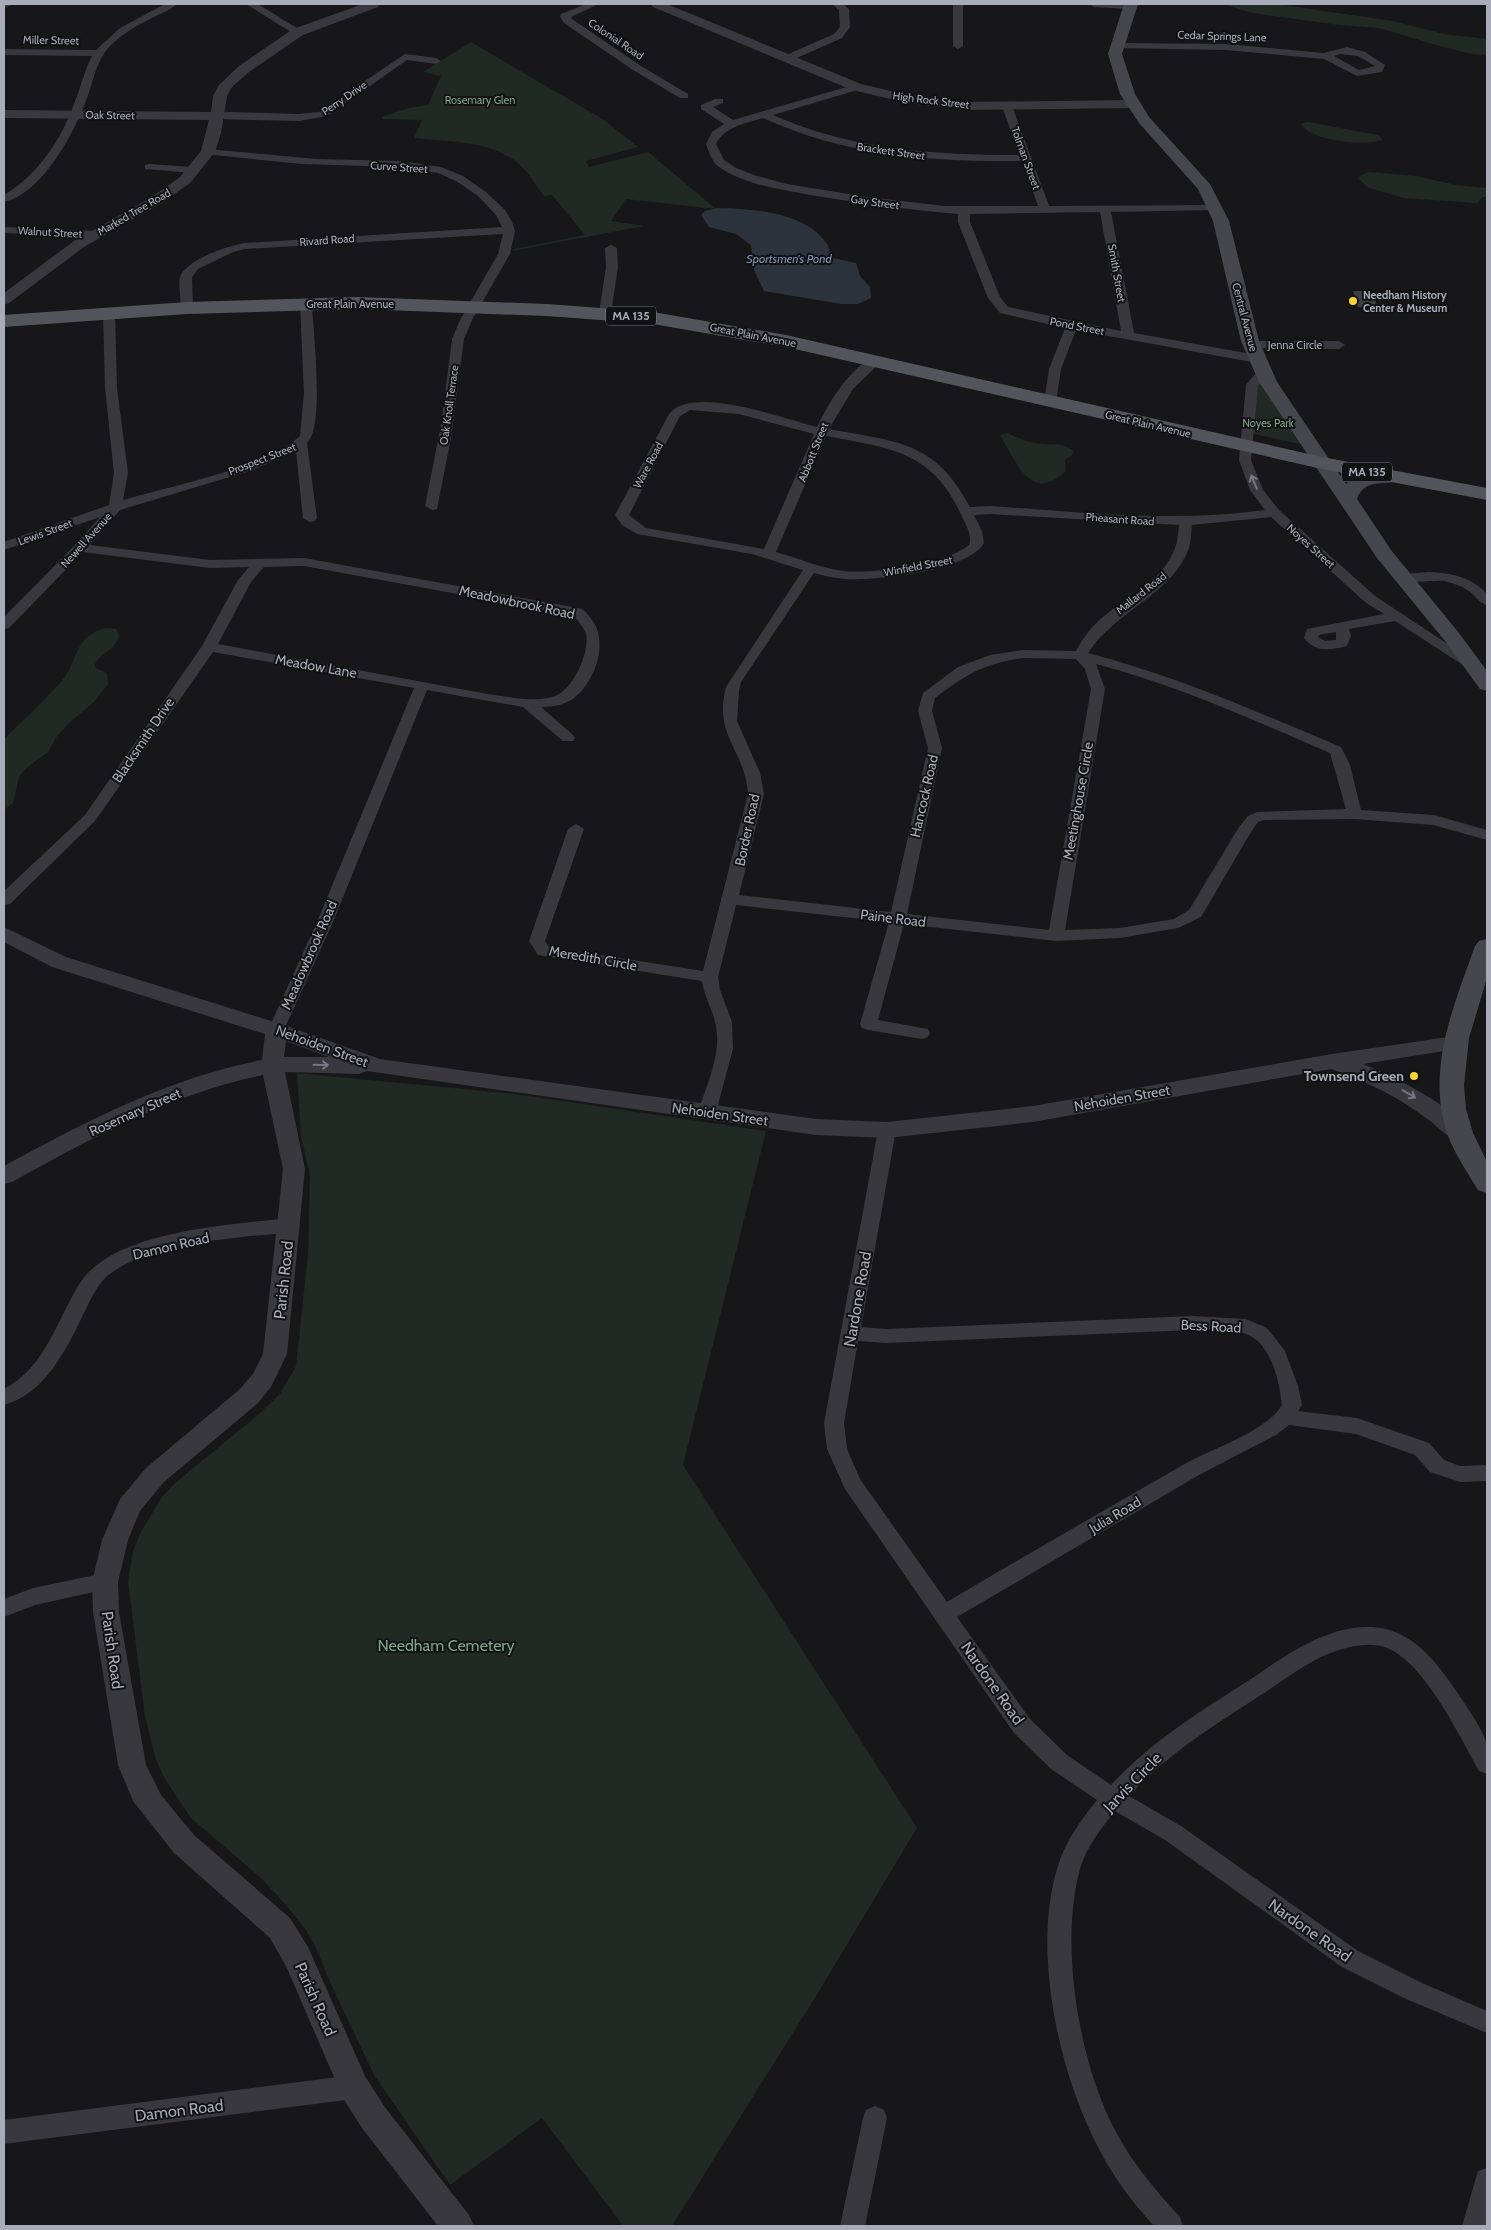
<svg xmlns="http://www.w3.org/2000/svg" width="1491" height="2230" font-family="Cabin,sans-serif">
	<rect width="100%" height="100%" fill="#171719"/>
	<!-- green -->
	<g fill="#202923">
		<polygon points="1225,4 1276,4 1393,21 1444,34 1487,39 1487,55 1471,54 1436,45 1379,28 1339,25 1267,15 1248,12"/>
		<path d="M471,42l133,78 34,27 -52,14 3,6 59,-15 68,57 -90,-10 -15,22 33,5 -132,25 2,-2 71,-14 -33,-40 -8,1c-8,-10 -15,-23 -24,-31 -28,-25 -70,-23 -106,-27l8,-18 -39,-1 -1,-2 27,-9 19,-3 13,-29 -18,-4z"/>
		<path d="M1308,122l70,13 5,5c-17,6 -74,2 -82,-17z"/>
		<polygon points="1368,172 1416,176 1456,185 1487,188 1487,197 1483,197 1477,203 1403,198 1367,187 1359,179 1360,176"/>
		<polygon points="1260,383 1300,444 1253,434 1257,386"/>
		<path d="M1007,433c9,4 18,8 27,10 13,3 30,-2 39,8l-1,4 -7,5 1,11c-36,34 -50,-11 -66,-36z"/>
		<path d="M106,628l10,1 3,6c-2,14 -18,18 -24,29l1,4 11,5 1,11 -14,18 -24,20 -13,14 -9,16 -23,17 -6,8 -6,26 -9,7v-71c19,-18 39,-37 57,-57 18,-21 12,-46 45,-54z"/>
		<polygon points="297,1073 514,1094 766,1131 683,1465 917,1828 816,1996 672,2226 623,2226 542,2118 450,2185 374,2075 329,1980 317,1950 306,1930 286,1905 261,1878 191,1818 165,1779 156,1760 145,1717 128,1581 133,1551 141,1532 162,1497 175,1483 259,1414 280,1394 296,1366 308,1254 310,1175 301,1137"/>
	</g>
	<!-- water -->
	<path fill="#2c333d" d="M717,208c35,1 88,3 110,36 3,4 2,10 6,14l23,5 4,13 10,11 1,11 -13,6h-17l-77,-13 -10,-21 -3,-25 -15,-11 -27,-7 -8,-12 4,-4z"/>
	<!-- building -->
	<polygon fill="#3e3f43" points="1353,291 1372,291 1377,296 1375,307 1358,307"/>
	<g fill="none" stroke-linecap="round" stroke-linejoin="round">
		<!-- minor -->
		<g fill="#38383e" fill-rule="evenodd">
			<polygon points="4,4 14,4 4,8"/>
			<path d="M165,4h12c-6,6 -16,9 -23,13 -18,9 -37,19 -49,35 -10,14 -12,31 -18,46 -12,34 -45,96 -83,104v-7c36,-21 60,-60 73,-99 5,-13 8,-27 15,-40l-88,-1v-6l92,1 24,-22z"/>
			<polygon points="246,4 258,4 303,32 294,34"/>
			<polygon points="586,4 599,4 571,17 572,19 641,66 688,94 688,98 680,98 633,70 564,23 560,16 561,14"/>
			<polygon points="832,4 843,4 849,9 850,27 842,38 792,60 784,60 784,56 834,34 840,27 839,10"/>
			<polygon points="953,4 963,4 963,46 958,49 953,46"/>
			<polygon points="1089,4 1133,4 1135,6 1130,9 1094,7"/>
			<path d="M1117,43l109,1 98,9 23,-6 18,5 20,13 -3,7 -25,4 -33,-17 -98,-9 -113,-2 -1,-2zM1340,54l18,2 17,10 -16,4 -25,-14z"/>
			<polygon points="405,54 436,58 441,61 436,64 407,60 327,116 299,121 216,119 211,116 216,113 229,112 299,114 319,112"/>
			<path d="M857,84l5,3 -1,2 -88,26c79,35 162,40 246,40l-17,-49 5,-3 5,3 37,100 171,-1 2,2 -6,3 -105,2 23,121 123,22 6,4 -6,4 -181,-33 -15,39 -5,33 -2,3h-8l-2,-3 5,-33 16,-41 -65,-15 -12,-15 -30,-76v-8c-49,-4 -99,-11 -148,-19 -30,-6 -65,-10 -91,-28 -7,-5 -10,-15 -13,-23l6,-12 12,-8 -23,-15v-4l14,-6h8v4l-10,4 20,13zM763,118c83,38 169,44 259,43l16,45h-93l-78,-9 -80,-13 -30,-8 -21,-8 -12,-8 -8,-16c9,-18 29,-20 47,-26zM1100,212l21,119 -113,-24 -8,-10 -30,-75v-8z"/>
			<path d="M208,149l108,10 84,2 41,6 22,9 23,16 19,18 7,12 3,9 -5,23 -38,66 -8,19 -13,99 -14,71 -5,1 -7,-4 16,-81 11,-86 8,-19 38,-66 5,-20 -258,15 -12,3 -35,17 -6,8 1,31 -6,4 -6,-4c0,-9 -3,-23 -1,-31 7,-18 48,-31 65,-34l257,-16 -6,-12 -18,-19 -22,-15 -18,-8 -38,-6 -99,-3 -97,-10v-4z"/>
			<polygon points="149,164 193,167 198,170 193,173 145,169 145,165"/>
			<polygon points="4,227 96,231 102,234 96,237 4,233"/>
			<polygon points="611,245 617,248 618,267 611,313 605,317 599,313 606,267 605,248"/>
			<path d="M306,300l6,4c1,26 13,123 -5,139l10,75 -2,3 -5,1 -7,-4 -7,-67 -43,19 -133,40 -30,35 120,15 94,-2 274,50c7,1 10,7 14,12 17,22 3,62 -18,78 -9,7 -22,9 -33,9l32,28 2,3 -2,3h-10l-40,-34 -96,-17 -94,232 -49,108 -2,4h-12l-2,-4 49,-108 97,-234 -201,-36 -118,169 -85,83 -6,1v-14l81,-76 117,-169 36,-66 11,-13 -39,1 -127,-16 -74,76 -5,1v-12l71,-72 25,-28 -96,33v-8l105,-37 5,-32 -9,-85 -2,-75 2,-3h8l2,3 2,75 11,85 -5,27c47,-14 142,-32 177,-64l4,-43 -4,-89zM304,566l269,49c5,6 11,12 13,19 4,18 -13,56 -31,62 -19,7 -42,1 -62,-1l-275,-51 33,-62 13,-15z"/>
			<polygon points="1251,341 1339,341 1345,345 1339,349 1247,348 1245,345"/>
			<path d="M875,358l6,4 -28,27 -24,40c67,13 106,11 141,78l20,-1c92,6 183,17 275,4l-15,-20 -11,-30 7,-75 13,-16h8l2,3 -11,14 -7,74 12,30 16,20 96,86 106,70 -2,3h-10l-74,-48 -46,8 2,7 -4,10c-16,4 -32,7 -43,-8l3,-9 77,-15 -19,-12 -94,-85 -79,8c-1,7 -1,16 -3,23 -16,46 -74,63 -101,105 88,23 170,59 253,94l9,18 11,45 73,5 53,15v10l-54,-15 -78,-6 -91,1 -6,2 -7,10 -50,85 -23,11 -58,10 -64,3 -152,-17 -26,96 50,9 2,4 -2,4 -6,2 -54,-9 -6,-2 -2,-4 29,-102 -153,-17 -18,72 2,13 12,32 1,27 -17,63 -3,4 -6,2 -6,-2 -3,-4c9,-29 25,-60 17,-90 -3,-14 -11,-26 -13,-41l-158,-25 -6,-1 -9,-14 39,-112 8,-5 8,5 -39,112 4,6 154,24 45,-177c-3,-45 -35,-58 -22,-107l77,-117 -51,-16 -115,-20 -15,-9 -7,-10 54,-101c23,-30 116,5 148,13 10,-21 34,-63 58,-69zM690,410l49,4 75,20 -50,115 -118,-21 -17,-13 51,-99zM826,436c61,12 104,13 134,76 4,11 13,21 9,33 -25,20 -94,29 -126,26 -23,-3 -45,-13 -67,-19zM990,514l189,11c-1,7 -1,16 -4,23 -12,33 -47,48 -72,69 -12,10 -20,21 -27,34l-53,-1 -33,5 -32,12 -35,26 -5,18 10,37 -37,164 -152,-17 25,-101 -4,-21 -23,-52 2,-30 2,-9 73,-109c10,3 20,5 31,6 29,2 124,-8 139,-36l-2,-12 -8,-16zM1336,632v8l-11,1 -7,-4 1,-2zM1023,658l53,1 9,10 6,20 -42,241 -142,-16 35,-166 -10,-37 3,-13c32,-24 48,-34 88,-40zM1096,664c81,21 157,56 234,89l16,56 -89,3 -9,4 -9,11 -50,83 -15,9 -54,9 -55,2 40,-241z"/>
			<path d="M1429,572c22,1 43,5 58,22v11c-8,-2 -11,-9 -18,-14 -7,-5 -16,-8 -25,-10 -11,-1 -44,4 -49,-3l7,-4z"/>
			<path d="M887,1124l6,2 3,4 -35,197 25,2 306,-13 54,3 21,9 18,23 13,35 4,19 -4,6 59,7 72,25 15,17 16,6 27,-1v16l-27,1 -30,-10 -15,-17 -59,-21 -67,-9 -13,10 -77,40 -242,142 73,102 37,36 44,30c38,-41 82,-69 129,-99 39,-25 82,-61 132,-59 36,2 59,28 78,55 10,15 32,45 37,62 2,8 1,21 0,30l-8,-3c-18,-33 -55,-109 -92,-123 -14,-6 -33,-3 -48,2 -29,9 -53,29 -78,45 -48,31 -94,59 -132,101l52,30 177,125 64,32 65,28v22l-81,-34 -64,-32 -177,-127 -50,-29c-14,18 -29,36 -35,58 -21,76 -1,195 36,263 17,32 40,59 64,85l3,9h-29c-21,-23 -41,-49 -55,-77 -40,-75 -67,-197 -42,-280 7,-26 24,-49 40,-69l-46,-31 -37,-36 -169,-244 -18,-40 -3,-26 54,-293 3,-4zM1192,1330c17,1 39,-2 54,4 26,10 33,47 36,71 -16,27 -71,44 -99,60 -79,45 -158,91 -236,137l-87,-123 -13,-30 -3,-26 14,-82 28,2z"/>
			<path d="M289,1218l6,2 3,5 -3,5c-14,4 -30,5 -45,6 -46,6 -100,9 -139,37 -14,10 -21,28 -29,44 -17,35 -38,77 -78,88v-16c42,-22 52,-68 76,-106 34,-53 152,-58 209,-65z"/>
			<polygon points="105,1573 112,1576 115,1582 112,1588 35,1605 4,1617 4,1599 33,1588"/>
			<polygon points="354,2075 363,2079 366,2087 363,2095 354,2099 4,2144 4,2120"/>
			<polygon points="875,2106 884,2110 887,2118 865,2226 840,2226 863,2118 866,2110"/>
			<polygon points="1487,2168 1486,2226 1462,2226 1478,2171"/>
		</g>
		<!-- tertiary -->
		<g fill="#38383e" fill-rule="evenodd">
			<polygon points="363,4 380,4 378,7 303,35 249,72 232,87 227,96 221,133 215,152 190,183 162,203 84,247 9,303 4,305 4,293 74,241 152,197 180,177 201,151 209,120 4,118 4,110 211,112 213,96 219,85 239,66 293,29"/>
			<polygon points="651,4 667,4 861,84 908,95 965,102 1132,100 1139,104 1132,108 965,110 908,103 852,90 653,7"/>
			<path d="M4,927l62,30 218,68 96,34 436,60 71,3 146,-16 299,-52 123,-18 8,2 3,5 -3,5 -100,16c30,12 93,43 109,70l-3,6c-17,4 -27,-10 -39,-19 -30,-23 -63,-40 -99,-52l-298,53 -146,16 -71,-3 -449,-64 -8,3 -74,-2 20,97 -18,185 -16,33 -13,16 -94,79 -24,29 -12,29 -10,42 1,30 27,153 15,30 33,40 96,83 18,29 57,129 19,30 85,109 5,11h-36l-76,-98 -19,-30 -57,-132 -16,-28 -96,-85 -41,-52 -15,-36 -25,-153 -1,-30 10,-42 18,-41 26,-31 94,-79 13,-15 10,-20 20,-185 -20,-94c-90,18 -171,63 -251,107l-8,2v-18c82,-45 165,-88 258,-106l3,-26 -213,-67 -48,-25zM286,1041l43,16h-45z"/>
		</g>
		<!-- secondary -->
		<g fill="#46464e" fill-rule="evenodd">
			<path d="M1124,4h14l-16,50 13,40 14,23 61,67 19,37 30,120 18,41 69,102c12,-13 38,-15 54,-11l2,4 -2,4c-18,4 -36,-2 -43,18l34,51 68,83 28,38v20l-7,-2 -35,-48 -68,-83 -118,-176 -18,-41 -28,-120 -15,-32 -59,-66 -19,-29 -12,-40z"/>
			<path d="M1487,939v39l-18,60 -5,47 2,24 7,24 14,29v31l-9,-3c-11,-18 -24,-37 -31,-57 -21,-64 7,-128 28,-187l4,-5z"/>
		</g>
		<!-- primary -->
		<polygon fill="#54545d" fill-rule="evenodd" points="358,297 547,304 653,312 786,335 1322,457 1487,488 1487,500 1322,469 786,347 653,324 547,316 358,309 187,314 4,327 4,315 187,302"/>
	</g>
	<!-- one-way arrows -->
	<defs><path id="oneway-shaft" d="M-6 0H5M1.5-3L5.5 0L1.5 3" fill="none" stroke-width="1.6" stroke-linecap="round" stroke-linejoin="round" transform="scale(1.25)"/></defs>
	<g stroke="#767782">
		<use href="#oneway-shaft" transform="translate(1254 482) rotate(-113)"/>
		<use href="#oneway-shaft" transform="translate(321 1065) rotate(1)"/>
		<use href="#oneway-shaft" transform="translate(1409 1094) rotate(31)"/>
	</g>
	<!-- markers -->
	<g fill="#f6d632" stroke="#121214" stroke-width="2">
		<circle cx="1353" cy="301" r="5"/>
		<circle cx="1414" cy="1076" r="5"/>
	</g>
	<g text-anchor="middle" stroke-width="4" stroke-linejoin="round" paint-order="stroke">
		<!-- far-street labels -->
		<g font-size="11" fill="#a8abb9" stroke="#121214">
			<text transform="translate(1222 36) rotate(2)" y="4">Cedar Springs Lane</text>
			<text transform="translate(616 39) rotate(34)" y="4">Colonial Road</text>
			<text transform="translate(51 40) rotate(1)" y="4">Miller Street</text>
			<text transform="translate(344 98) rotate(-34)" y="4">Perry Drive</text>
			<text transform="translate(931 100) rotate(7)" y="4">High Rock Street</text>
			<text transform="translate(110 115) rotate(1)" y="4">Oak Street</text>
			<text transform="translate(891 151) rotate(8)" y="4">Brackett Street</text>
			<text transform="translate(1026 158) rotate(70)" y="4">Tolman Street</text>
			<text transform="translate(399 167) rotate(4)" y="4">Curve Street</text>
			<text transform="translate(875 202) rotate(8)" y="4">Gay Street</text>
			<text transform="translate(134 212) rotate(-30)" y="4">Marked Tree Road</text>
			<text transform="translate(50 232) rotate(3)" y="4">Walnut Street</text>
			<text transform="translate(327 240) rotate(-4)" y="4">Rivard Road</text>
			<text transform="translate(1117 273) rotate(80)" y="4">Smith Street</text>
			<text x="350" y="308">Great Plain Avenue</text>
			<text transform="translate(1245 317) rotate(75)" y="4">Central Avenue</text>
			<text transform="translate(1077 326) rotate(11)" y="4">Pond Street</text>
			<text transform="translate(753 335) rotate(11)" y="4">Great Plain Avenue</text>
			<text x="1295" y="349">Jenna Circle</text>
			<text transform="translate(449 405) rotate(-82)" y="4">Oak Knoll Terrace</text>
			<text transform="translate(1148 424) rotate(13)" y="4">Great Plain Avenue</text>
			<text transform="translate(813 452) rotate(-68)" y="4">Abbott Street</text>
			<text transform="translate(262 459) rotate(-21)" y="4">Prospect Street</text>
			<text transform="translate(648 465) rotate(-62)" y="4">Ware Road</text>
			<text transform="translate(1120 519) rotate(4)" y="4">Pheasant Road</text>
			<text transform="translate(45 532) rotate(-20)" y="4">Lewis Street</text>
			<text transform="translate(86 540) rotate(-48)" y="4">Newell Avenue</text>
			<text transform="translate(1311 546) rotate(42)" y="4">Noyes Street</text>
			<text transform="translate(918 566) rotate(-11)" y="4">Winfield Street</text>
			<text transform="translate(1141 593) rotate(-38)" y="4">Mallard Road</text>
		</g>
		<!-- far-park labels -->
		<g font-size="11" fill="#7fa488" stroke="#121214">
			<text x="480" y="104">Rosemary Glen</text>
			<text x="1268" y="427">Noyes Park</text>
		</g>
		<!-- far-poi labels -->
		<g font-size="11" font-weight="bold" fill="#a8abb9" stroke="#121214" text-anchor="start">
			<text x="1363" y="299">Needham History<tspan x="1363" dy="13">Center &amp; Museum</tspan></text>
		</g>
		<!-- far-water labels -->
		<g font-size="12" font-style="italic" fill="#7f92b5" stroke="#121214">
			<text x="789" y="263">Sportsmen's Pond</text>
		</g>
		<!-- shield labels -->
		<g fill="#121214" stroke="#7b7d88" stroke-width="1">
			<rect x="606" y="306.5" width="50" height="19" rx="4"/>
			<rect x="1342" y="462.5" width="50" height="19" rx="4"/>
		</g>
		<g font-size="12" font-weight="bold" fill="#a8abb9">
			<text x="631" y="320">MA 135</text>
			<text x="1367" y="476">MA 135</text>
		</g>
		<!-- street labels -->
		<g font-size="14" fill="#a8abb9" stroke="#121214">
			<text transform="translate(517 602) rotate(12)" y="5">Meadowbrook Road</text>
			<text transform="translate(316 666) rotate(10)" y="5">Meadow Lane</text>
			<text transform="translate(143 740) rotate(-56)" y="5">Blacksmith Drive</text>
			<text transform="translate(924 796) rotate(-77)" y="5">Hancock Road</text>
			<text transform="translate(1078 801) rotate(-80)" y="5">Meetinghouse Circle</text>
			<text transform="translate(747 830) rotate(-78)" y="5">Border Road</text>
			<text transform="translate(893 918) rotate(7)" y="5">Paine Road</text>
			<text transform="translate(309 955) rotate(-66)" y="5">Meadowbrook Road</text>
			<text transform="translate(593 958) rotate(10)" y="5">Meredith Circle</text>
			<text transform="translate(322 1046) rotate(20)" y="5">Nehoiden Street</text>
			<text transform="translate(1122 1098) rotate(-10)" y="5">Nehoiden Street</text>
			<text transform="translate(135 1112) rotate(-24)" y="5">Rosemary Street</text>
			<text transform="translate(720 1114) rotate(8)" y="5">Nehoiden Street</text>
			<text transform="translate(171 1246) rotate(-13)" y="5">Damon Road</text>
			<text transform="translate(1211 1326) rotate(3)" y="5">Bess Road</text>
			<text transform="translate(1115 1515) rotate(-31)" y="5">Julia Road</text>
		</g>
		<!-- poi labels -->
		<g font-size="14" font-weight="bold" fill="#a8abb9" stroke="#121214" text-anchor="end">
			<text x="1404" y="1081">Townsend Green</text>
		</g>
		<!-- near-street labels -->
		<g font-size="16" fill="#a8abb9" stroke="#121214">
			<text transform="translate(283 1280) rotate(-84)" y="6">Parish Road</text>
			<text transform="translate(857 1299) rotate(-80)" y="6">Nardone Road</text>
			<text transform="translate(113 1650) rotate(82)" y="6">Parish Road</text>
			<text transform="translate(993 1683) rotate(55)" y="6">Nardone Road</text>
			<text transform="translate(1132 1782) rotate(-46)" y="6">Jarvis Circle</text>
			<text transform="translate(1310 1930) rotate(35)" y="6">Nardone Road</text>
			<text transform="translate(316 1999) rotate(66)" y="6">Parish Road</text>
			<text transform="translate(179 2110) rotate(-7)" y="6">Damon Road</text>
		</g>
		<!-- near-park labels -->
		<g font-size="16" fill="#7fa488" stroke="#121214">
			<text x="446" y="1651">Needham Cemetery</text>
		</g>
	</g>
	<!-- border -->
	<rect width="1491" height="2230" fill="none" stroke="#a8abb9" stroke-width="10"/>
</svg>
